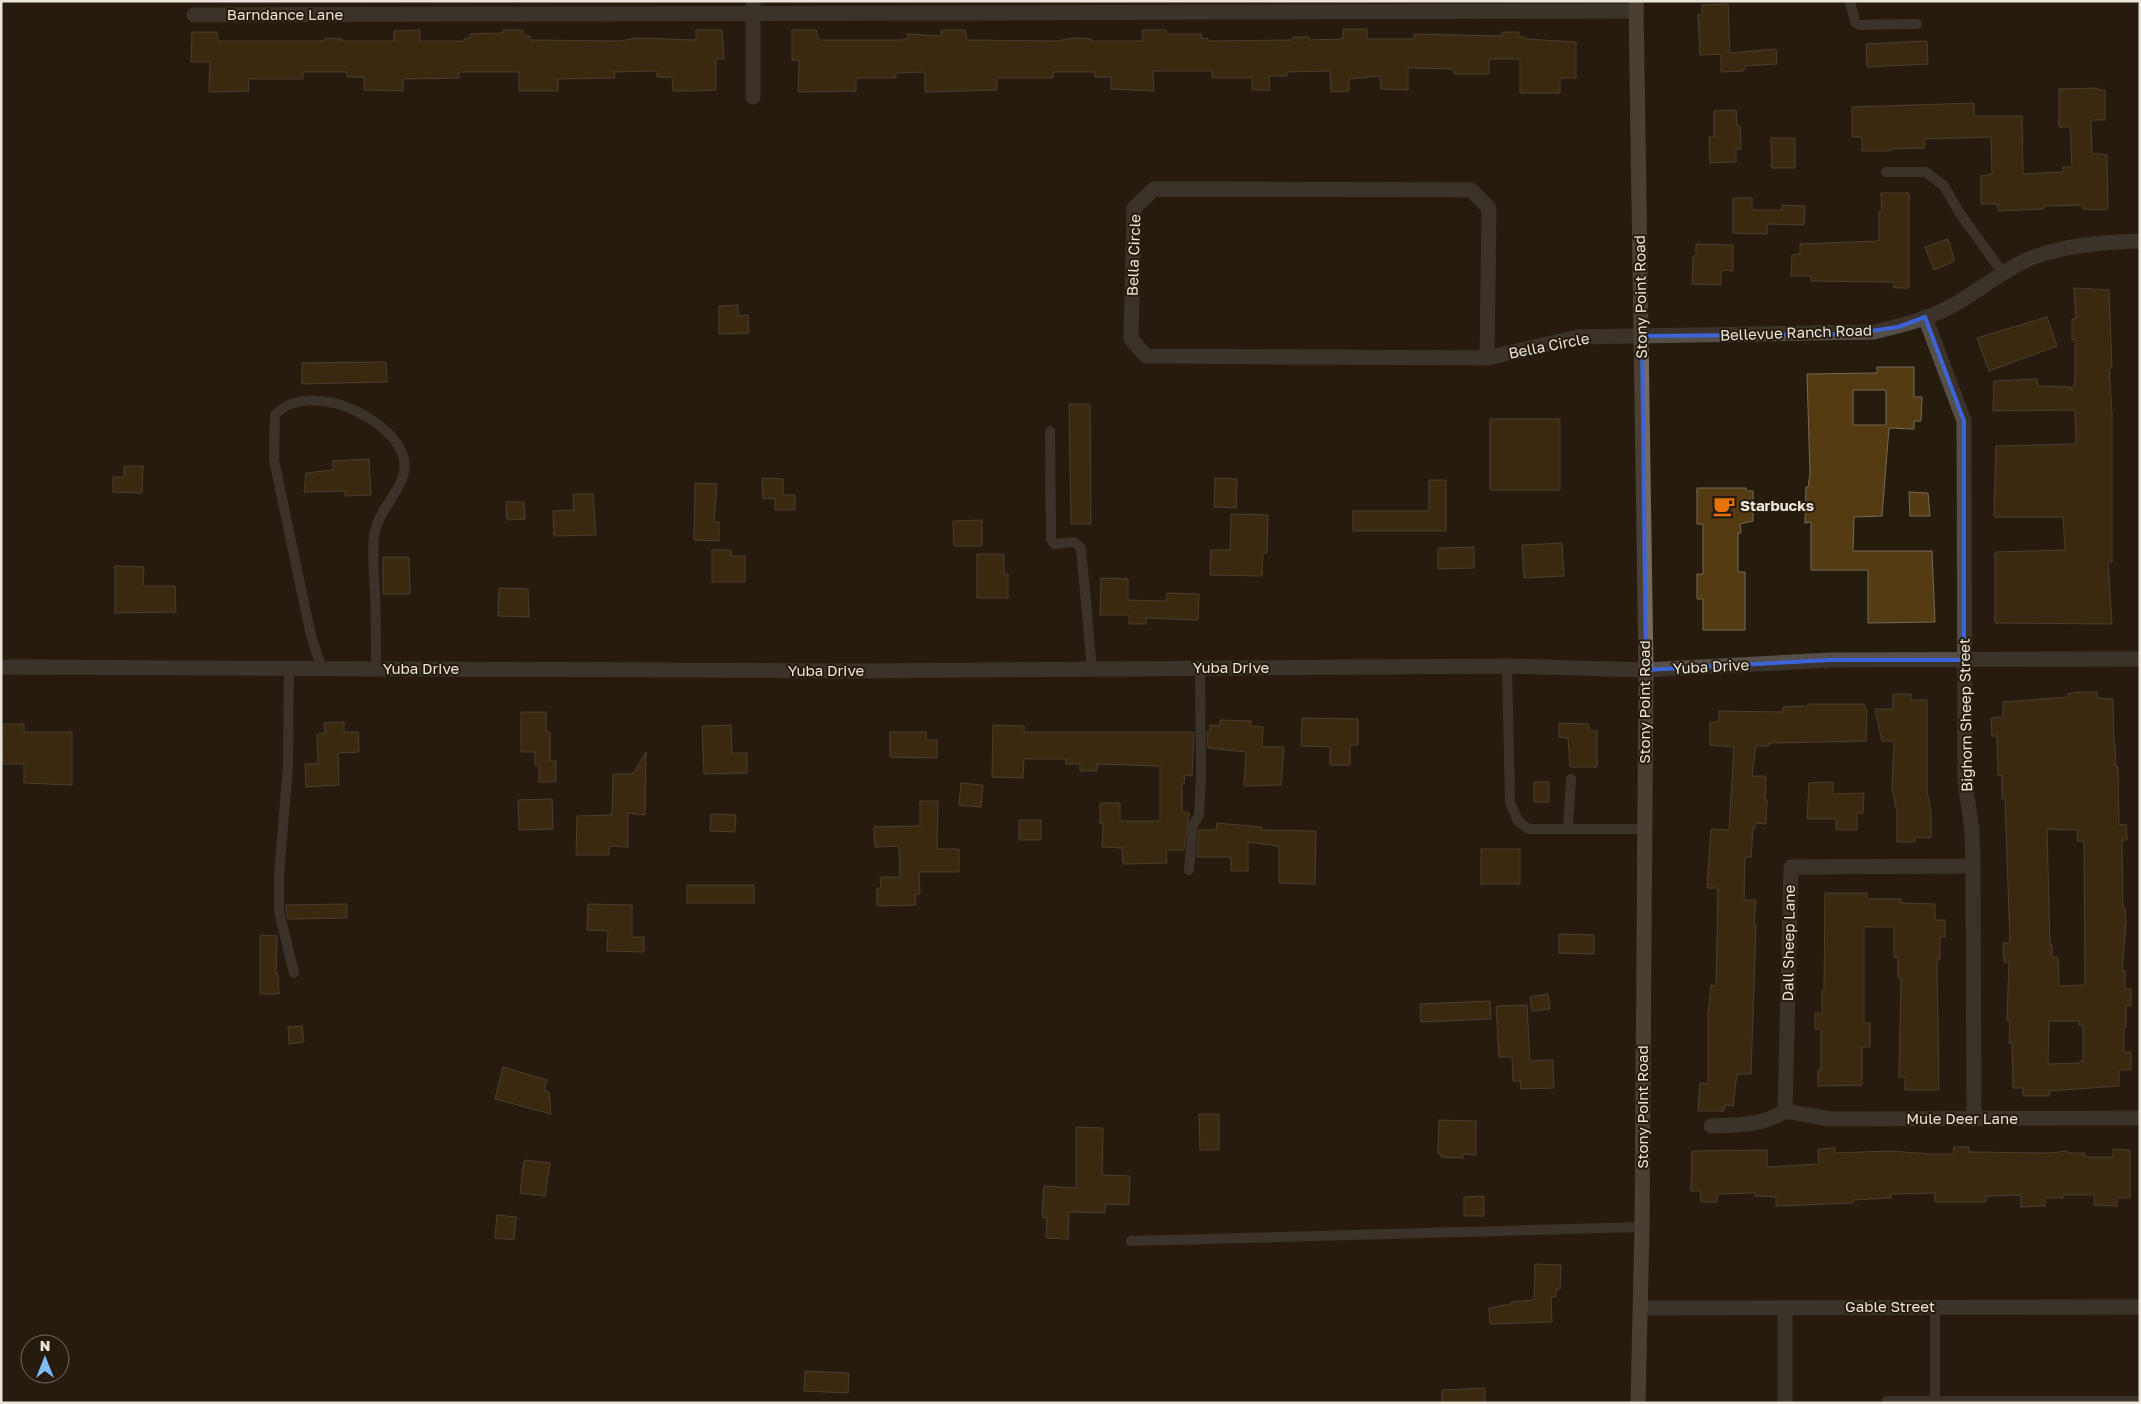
<svg xmlns="http://www.w3.org/2000/svg" width="2141" height="1404" font-family="'Golos Text',sans-serif">
	<rect width="100%" height="100%" fill="#261c0e"/>
	<!-- building -->
	<g fill="#553b11" stroke="#756959" fill-rule="evenodd">
		<polygon points="1728,4 1730,53 1776,49 1777,64 1744,66 1744,71 1721,72 1721,54 1700,55 1698,15 1702,15 1702,5"/>
		<polygon points="1343,29 1367,29 1367,39 1414,39 1414,34 1502,36 1502,32 1519,32 1519,37 1526,37 1526,39 1576,42 1576,78 1560,78 1560,93 1520,93 1520,59 1489,59 1489,74 1454,74 1454,69 1408,68 1408,90 1381,89 1380,76 1349,79 1349,91 1331,92 1330,71 1287,72 1287,76 1269,76 1270,90 1252,90 1252,78 1212,78 1212,71 1153,71 1154,91 1111,89 1111,77 1095,77 1095,72 1053,72 1053,78 997,78 997,90 925,92 925,72 896,73 896,78 856,78 856,91 798,92 799,60 792,60 792,30 816,30 819,40 902,40 908,38 907,34 941,36 941,30 965,30 967,40 1057,41 1074,38 1092,39 1092,41 1143,41 1142,30 1166,30 1167,34 1201,34 1201,38 1208,39 1208,41 1293,40 1293,37 1309,37 1309,40 1343,39"/>
		<polygon points="420,30 420,41 464,41 464,39 470,38 470,34 504,33 503,30 523,30 523,35 530,36 530,40 619,41 636,38 696,40 696,30 722,30 724,59 716,59 716,90 691,91 673,91 672,77 657,77 657,71 614,72 615,78 558,79 558,91 519,91 519,72 459,72 459,78 403,79 403,91 364,90 364,77 347,77 347,72 303,72 303,79 248,79 249,91 209,92 210,62 191,62 192,32 217,32 218,41 325,41 325,38 342,39 342,41 394,41 394,31"/>
		<polygon points="1927,41 1928,64 1867,67 1866,44"/>
		<polygon points="2098,88 2098,90 2105,90 2105,120 2091,120 2092,153 2107,155 2108,208 2106,210 2083,209 2083,205 2044,206 2044,209 1998,211 1998,204 1981,204 1981,176 1992,174 1991,137 1925,139 1924,148 1890,149 1890,151 1862,151 1862,137 1852,137 1852,107 1974,103 1974,116 2022,116 2023,174 2063,172 2063,167 2072,167 2070,127 2059,127 2059,89"/>
		<polygon points="1736,110 1737,126 1740,126 1741,149 1736,149 1736,162 1710,163 1709,137 1714,137 1714,111"/>
		<polygon points="1771,138 1795,138 1795,168 1772,168"/>
		<polygon points="1881,193 1909,193 1909,288 1894,288 1893,282 1811,281 1811,276 1791,276 1792,255 1800,254 1800,244 1879,241 1879,212 1882,212"/>
		<polygon points="1733,198 1752,198 1752,210 1782,210 1782,205 1805,206 1804,225 1767,224 1767,234 1733,233"/>
		<polygon points="1948,239 1955,261 1934,270 1925,247"/>
		<polygon points="1696,244 1733,245 1733,271 1721,270 1721,285 1692,284 1693,256 1696,256"/>
		<polygon points="2074,288 2109,290 2112,368 2109,368 2112,414 2112,562 2108,562 2112,624 1995,623 1995,552 2065,550 2063,517 1994,517 1996,446 2076,444 2075,410 1993,411 1994,381 2037,379 2038,386 2071,387 2072,391 2075,381 2075,339 2072,340 2072,319 2076,319"/>
		<polygon points="738,305 738,316 748,315 749,333 719,334 719,306"/>
		<polygon points="2047,317 2057,346 1989,371 1977,338"/>
		<polygon points="386,362 387,382 302,384 302,363"/>
		<path d="M1877,367h37v30h8l-1,24h-7v8l-25,-1 -7,88 -28,1 -1,34h79l3,71 -67,1v-53h-57v-48l-6,1 1,-36h2l2,-13 -3,-100 70,-1zM1853,390h33v35h-33z"/>
		<polygon points="1069,404 1090,404 1091,524 1071,524"/>
		<rect x="1490" y="419" width="70" height="71"/>
		<polygon points="369,459 371,495 345,496 345,491 304,492 306,473 333,470 333,461"/>
		<polygon points="124,466 143,466 142,493 113,492 113,477 124,477"/>
		<polygon points="762,478 783,479 783,495 795,495 795,510 775,510 775,498 763,499"/>
		<polygon points="1215,478 1237,479 1236,508 1214,507"/>
		<polygon points="1429,480 1446,480 1446,531 1353,531 1353,511 1429,511"/>
		<polygon points="695,483 717,484 714,522 719,522 719,541 694,540"/>
		<polygon points="1697,488 1746,488 1746,491 1753,491 1753,521 1740,524 1741,533 1738,533 1738,572 1745,572 1745,630 1703,630 1703,599 1697,599 1697,574 1703,574 1703,524 1697,524"/>
		<polygon points="1909,492 1928,493 1930,516 1910,516"/>
		<polygon points="573,494 593,494 596,535 554,536 553,511 574,510"/>
		<polygon points="506,502 524,502 525,519 507,520"/>
		<polygon points="1231,514 1268,515 1267,553 1263,553 1262,576 1210,575 1211,550 1230,550"/>
		<polygon points="982,520 982,546 954,546 953,521"/>
		<polygon points="1562,543 1564,576 1524,578 1522,545"/>
		<polygon points="1474,547 1474,568 1438,569 1438,548"/>
		<polygon points="712,550 731,550 731,556 745,556 745,582 712,582"/>
		<polygon points="977,554 1004,554 1004,574 1008,574 1008,598 977,598"/>
		<polygon points="383,557 409,557 410,594 383,594"/>
		<polygon points="115,566 144,567 143,586 175,586 176,612 115,613"/>
		<polygon points="1101,578 1128,579 1128,600 1166,601 1167,593 1199,594 1198,620 1146,618 1146,624 1129,624 1129,615 1100,615"/>
		<polygon points="499,588 528,589 529,617 498,616"/>
		<path d="M2078,692h19v6l16,1 1,46h1l1,22h2l1,58 7,-1 1,16h-5l1,68h2l1,14 -4,49h3v18h6v17h-5v21l-2,2v23h7v18h-12v16l-70,5v5h-26v-8h-10l-1,-45h-3l1,-23h-3l2,-58h-5l-1,-19h7l-5,-144h-3v-24l-4,1 -1,-40h-5l-1,-18 12,-1v-15l65,-5v-3zM2047,829l31,1 -1,11h7l1,144 -26,1 -1,-29h-6v-12h-2zM2049,1021h30v4h4v36h-3v2l-32,1z"/>
		<polygon points="1893,694 1911,694 1911,700 1927,700 1927,791 1931,811 1931,838 1915,837 1915,842 1897,842 1897,813 1892,787 1894,741 1882,741 1875,709 1893,709"/>
		<polygon points="1808,704 1864,704 1865,710 1867,710 1866,741 1769,743 1769,746 1756,746 1752,776 1766,776 1765,800 1767,800 1766,824 1755,823 1755,828 1753,828 1751,857 1745,857 1744,900 1756,900 1754,925 1756,925 1751,1074 1737,1074 1733,1106 1725,1105 1724,1111 1698,1111 1700,1083 1708,1084 1708,1016 1711,985 1716,986 1718,888 1707,888 1711,829 1729,830 1734,747 1710,745 1710,722 1719,722 1719,711 1783,712 1783,707 1808,706"/>
		<polygon points="521,712 546,712 546,732 550,732 550,761 556,761 556,782 539,782 539,765 535,765 535,752 521,752"/>
		<polygon points="1302,718 1358,719 1358,745 1350,745 1350,765 1330,765 1330,747 1301,746"/>
		<polygon points="1220,720 1251,721 1251,726 1263,727 1262,747 1284,747 1281,785 1244,786 1246,752 1208,748 1207,732 1210,733 1210,725 1220,726"/>
		<polygon points="344,722 344,732 358,732 359,752 338,753 339,785 306,787 305,764 318,764 317,734 325,733 324,723"/>
		<polygon points="1559,723 1589,724 1589,731 1597,731 1597,767 1570,767 1568,738 1559,737"/>
		<polygon points="2,724 24,724 24,732 72,732 72,785 24,783 24,764 3,764"/>
		<polygon points="731,725 732,753 747,753 747,773 704,774 702,726"/>
		<polygon points="993,725 1024,726 1024,732 1194,732 1192,776 1185,775 1184,784 1182,784 1182,812 1189,813 1184,850 1166,850 1167,863 1123,864 1122,848 1102,847 1103,823 1100,823 1100,803 1120,803 1120,821 1160,821 1160,766 1097,764 1097,771 1080,771 1080,764 1066,764 1066,759 1024,759 1023,778 992,777"/>
		<polygon points="890,732 926,732 926,740 937,740 937,758 890,757"/>
		<polygon points="646,752 645,815 628,813 628,847 609,846 609,855 576,855 577,816 612,815 613,774 633,774"/>
		<rect x="1534" y="782" width="15" height="20"/>
		<polygon points="1833,782 1833,794 1864,793 1863,813 1857,813 1857,830 1836,830 1836,819 1807,819 1809,783"/>
		<polygon points="961,783 983,785 981,807 959,805"/>
		<polygon points="552,799 553,829 519,830 518,800"/>
		<polygon points="920,801 938,801 937,849 959,849 959,872 919,872 920,894 915,895 916,905 877,906 877,888 881,888 880,877 900,877 899,846 875,847 874,827 920,826"/>
		<polygon points="711,814 736,815 735,832 710,831"/>
		<rect x="1019" y="820" width="22" height="20"/>
		<polygon points="1217,823 1262,827 1261,830 1316,831 1315,884 1279,883 1279,846 1248,842 1248,871 1231,871 1231,857 1197,857 1199,830 1216,830"/>
		<rect x="1481" y="849" width="39" height="35"/>
		<rect x="687" y="885" width="67" height="18"/>
		<polygon points="1825,893 1867,893 1867,899 1901,899 1901,903 1935,904 1935,920 1945,920 1945,937 1940,937 1940,960 1937,960 1939,1090 1905,1090 1905,1077 1899,1077 1901,978 1898,978 1898,957 1894,957 1894,927 1864,927 1864,1023 1870,1023 1870,1047 1862,1047 1862,1085 1818,1086 1818,1070 1821,1070 1821,1029 1815,1029 1815,1013 1822,1013 1822,990 1824,990"/>
		<polygon points="347,904 347,918 288,919 286,910 286,905"/>
		<polygon points="588,904 632,905 632,937 644,937 644,952 607,951 608,931 587,930"/>
		<polygon points="1559,934 1594,935 1594,954 1559,953"/>
		<polygon points="260,935 277,936 276,974 278,974 279,994 260,994"/>
		<polygon points="1548,994 1550,1009 1532,1011 1530,997"/>
		<polygon points="1490,1001 1491,1019 1421,1022 1420,1004"/>
		<polygon points="1527,1005 1530,1061 1553,1060 1554,1088 1521,1089 1520,1081 1513,1081 1512,1057 1499,1057 1496,1006"/>
		<polygon points="302,1026 304,1042 289,1044 288,1027"/>
		<polygon points="503,1067 547,1080 544,1090 549,1092 551,1114 495,1099"/>
		<polygon points="1199,1114 1219,1114 1219,1150 1200,1150"/>
		<polygon points="1439,1120 1476,1121 1476,1155 1463,1154 1463,1158 1441,1157 1441,1154 1438,1154"/>
		<polygon points="1076,1127 1103,1128 1102,1175 1130,1176 1129,1205 1105,1204 1105,1213 1069,1212 1068,1239 1046,1238 1047,1218 1042,1217 1044,1186 1076,1188"/>
		<polygon points="1954,1147 1969,1147 1969,1152 2050,1153 2067,1151 2067,1153 2085,1153 2085,1157 2113,1157 2113,1149 2130,1150 2130,1198 2117,1198 2117,1206 2094,1205 2094,1195 2063,1195 2063,1198 2045,1198 2045,1206 2021,1207 2021,1195 1986,1196 1986,1202 1935,1202 1935,1193 1891,1194 1891,1198 1853,1200 1853,1203 1776,1206 1776,1197 1755,1196 1755,1193 1717,1194 1717,1202 1701,1202 1700,1191 1691,1191 1692,1151 1767,1150 1767,1167 1819,1164 1818,1149 1835,1148 1835,1153 1890,1151 1931,1154 1953,1154"/>
		<polygon points="524,1160 550,1163 545,1196 520,1193"/>
		<polygon points="1484,1196 1484,1216 1464,1216 1464,1197"/>
		<polygon points="497,1215 516,1217 514,1240 495,1238"/>
		<polygon points="1535,1264 1561,1265 1560,1289 1556,1289 1556,1297 1551,1297 1552,1322 1490,1324 1489,1308 1511,1304 1511,1302 1534,1300"/>
		<polygon points="805,1371 849,1373 848,1393 804,1391"/>
		<polygon points="1485,1388 1485,1403 1442,1403 1442,1390"/>
	</g>
	<g fill="none" stroke-linecap="round" stroke-linejoin="round">
		<!-- lane -->
		<g stroke="#554f49" stroke-width="10">
			<polyline points="1850,1 1855,22 1859,25 1917,24"/>
			<polyline points="1886,172 1926,172 1944,186 1959,212 2002,272"/>
			<polyline points="1050,431 1051,539 1054,544 1074,542 1081,548 1092,669"/>
			<polyline points="1507,666 1510,802 1518,821 1529,829 1645,829"/>
			<polyline points="289,668 288,765 279,875 279,911 294,973"/>
			<path d="M322,669l-11,-33 -37,-176 1,-45c15,-17 38,-16 59,-12 29,7 83,39 68,76 -8,20 -25,35 -28,57 -2,20 0,38 1,57 1,25 1,50 1,76"/>
			<polyline points="1568,828 1571,779"/>
			<polyline points="1189,870 1193,825 1199,815 1201,776 1200,668"/>
			<polyline points="1131,1241 1642,1227"/>
			<polyline points="1935,1307 1935,1403"/>
			<polyline points="1887,1401 2140,1401"/>
		</g>
		<!-- street -->
		<g stroke="#554f49" stroke-width="15">
			<polyline points="194,15 1636,11"/>
			<polyline points="753,97 753,1"/>
			<polyline points="1925,317 1964,421 1965,782 1972,830 1973,866 1974,1119"/>
			<path d="M1487,358l2,-150 -18,-18 -317,-1 -20,19 -3,131 15,17 341,2 91,-21 296,-5c25,-6 50,-12 72,-23 30,-15 54,-38 85,-51 35,-13 72,-16 109,-17"/>
			<polyline points="1,667 856,671 1507,666 1646,670 1831,660 2140,659"/>
			<polyline points="1785,1111 1791,867 1973,866"/>
			<polyline points="1785,1111 1830,1119 2140,1118"/>
			<path d="M1711,1126c27,-1 51,0 74,-15"/>
			<polyline points="1640,1308 2140,1307"/>
			<polyline points="1785,1308 1785,1403"/>
		</g>
		<!-- secondary -->
		<polyline stroke="#746a60" stroke-width="15" points="1636,1 1646,670 1642,1227 1638,1403"/>
	</g>
	<!-- marked area -->
	<path d="M0 0H2141V1404H0ZM1925,317l39,104v239h-133l-185,10 -4,-334 208,-2 48,-7z" fill="#261c0e" fill-opacity=".55" fill-rule="evenodd"/>
	<path fill="none" stroke="#3c64d8" stroke-width="4" stroke-linejoin="round" d="M1925,317l39,104v239h-133l-185,10 -4,-334 208,-2 48,-7z"/>
	<!-- icons -->
	<defs>
		<g id="cafe-bare" transform="scale(1.725)"><path d="M-5.5-4.5H6V0H3Q3 3.5 0 3.5H-2.5Q-5.5 3.5-5.5 0ZM3-3.2v2h1.7v-2ZM-6 4.5H4V6H-6Z" fill="#e8710a" stroke="#261c0e" stroke-width="2.5" paint-order="stroke"/></g>
	</defs>
	<g fill-rule="evenodd">
		<use href="#cafe-bare" x="1724" y="506"/>
	</g>
	<g text-anchor="middle" stroke-width="4" stroke-linejoin="round" paint-order="stroke">
		<!-- street labels -->
		<g font-size="15" fill="#ebe4db" stroke="#261c0e">
			<text x="285" y="20">Barndance Lane</text>
			<text transform="translate(1134 255) rotate(-88)" y="5">Bella Circle</text>
			<text transform="translate(1641 297) rotate(-91)" y="5">Stony Point Road</text>
			<text transform="translate(1796 333) rotate(-2)" y="5">Bellevue Ranch Road</text>
			<text transform="translate(1549 346) rotate(-11)" y="5">Bella Circle</text>
			<text transform="translate(1711 667) rotate(-3)" y="5">Yuba Drive</text>
			<text x="1231" y="673">Yuba Drive</text>
			<text x="421" y="674">Yuba Drive</text>
			<text x="826" y="676">Yuba Drive</text>
			<text transform="translate(1645 702) rotate(-90)" y="5">Stony Point Road</text>
			<text transform="translate(1966 715) rotate(-91)" y="5">Bighorn Sheep Street</text>
			<text transform="translate(1789 943) rotate(-89)" y="5">Dall Sheep Lane</text>
			<text transform="translate(1643 1107) rotate(-90)" y="5">Stony Point Road</text>
			<text x="1962" y="1124">Mule Deer Lane</text>
			<text x="1890" y="1312">Gable Street</text>
		</g>
		<!-- poi labels -->
		<g font-size="15" font-weight="bold" fill="#ebe4db" stroke="#261c0e" text-anchor="start">
			<text x="1740" y="511">Starbucks</text>
		</g>
	</g>
	<!-- border -->
	<rect width="2141" height="1404" fill="none" stroke="#ebe4db" stroke-width="5"/>
	<!-- north arrow -->
	<g transform="translate(45 1359)"><circle r="24" fill="#261c0e" stroke="#756c60"/>
	<path d="M0-4L9 19L0 12L-9 19Z" fill="#81bcfa"/>
	<text y="-8" font-size="14" font-weight="bold" text-anchor="middle" fill="#ebe4db">N</text>
	</g>
</svg>
